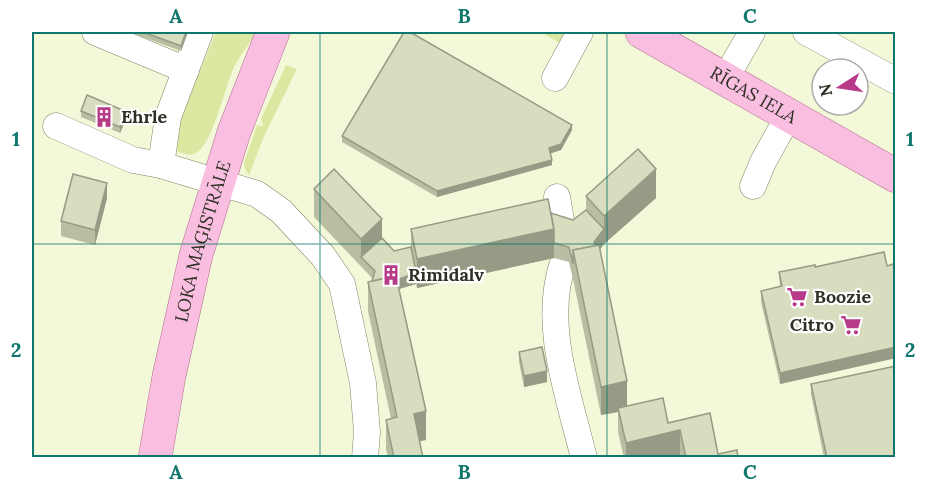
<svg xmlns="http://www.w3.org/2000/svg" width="927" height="489" font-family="Lora,serif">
	<rect width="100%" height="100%" fill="#f3f8d9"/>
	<!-- green -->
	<g fill="#dce7a2">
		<path d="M216,32h40c-6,12 -16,23 -22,35 -9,19 -21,77 -38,86 -6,3 -12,1 -18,-1l-4,-8 1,-13z"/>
		<polygon points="540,32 568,32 564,45"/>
		<polygon points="286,65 297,69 264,136 249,175 245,169 244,163 257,125 262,126 263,124 261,119"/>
	</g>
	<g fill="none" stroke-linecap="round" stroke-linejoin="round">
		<!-- minor casing -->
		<g stroke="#808568" stroke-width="27">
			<g id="minor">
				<polyline points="95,32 186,70"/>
				<polyline points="806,32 896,81"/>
				<polyline points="555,78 580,32"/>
				<polyline points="725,79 752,32"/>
				<polyline points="56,126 133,160 161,165 257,194 281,211 323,256 342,284 363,383 367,432 365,458"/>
				<polyline points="161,165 168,117 200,32"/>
				<polyline points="753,186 763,162 789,115"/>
				<polyline points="557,197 563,232"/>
				<path d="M564,260c-23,63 5,136 20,198"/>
			</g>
		</g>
		<!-- major casing -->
		<g stroke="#b07091" stroke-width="34">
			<g id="major">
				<path id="s1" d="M642,32l254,144"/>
				<path id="s2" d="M155,458l14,-82 27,-121 38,-123 39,-100"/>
			</g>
		</g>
		<!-- minor -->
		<use href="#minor" stroke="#fff" stroke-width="26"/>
		<!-- major -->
		<use href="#major" stroke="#fabee0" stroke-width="33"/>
	</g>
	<!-- wall -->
	<g fill="#b9bea3">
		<polygon points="129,32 188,32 181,51"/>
		<polygon points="81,111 127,117 120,133 81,117"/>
		<polygon points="572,130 561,150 550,153 552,165 437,197 342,142 342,136"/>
		<polygon points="314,189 382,238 394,251 411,247 411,229 551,213 573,220 586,210 586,196 656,198 604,244 600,250 627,406 668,423 718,454 738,458 680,458 680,455 668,458 624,458 618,432 618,412 601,415 573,279 569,262 554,258 417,288 416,284 399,289 426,440 420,441 423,458 388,458 386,449 386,420 391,419 368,311 368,282 372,281 373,279 314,217"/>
		<polygon points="107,198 95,245 61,236 61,221"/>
		<polygon points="887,266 896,277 896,358 780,384 761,302 761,291 780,287 779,272 815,267"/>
		<polygon points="519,352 547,382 524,387 519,362"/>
		<polygon points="811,384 896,458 824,458 811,394"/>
	</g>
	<!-- shaded-wall -->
	<g fill="#969b85">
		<polygon points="186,32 188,32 181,51 181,46"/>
		<polygon points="127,112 127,117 120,133 120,127"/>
		<polygon points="572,125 572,130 561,150 549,154 549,148"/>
		<polygon points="552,160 552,165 437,197 437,191"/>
		<polygon points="656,169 656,198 604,244 604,216"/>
		<polygon points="107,183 107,198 95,245 95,230"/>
		<polygon points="382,219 382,248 361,257 361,239"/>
		<polygon points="554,229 554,258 417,288 417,259"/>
		<polygon points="604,229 604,244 594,257 594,242"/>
		<polygon points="416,273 416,284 399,289 374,309 399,279"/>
		<polygon points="896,347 896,358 780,384 780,373"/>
		<polygon points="547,371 547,382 524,387 524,376"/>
		<polygon points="627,381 627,410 618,408 618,412 601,415 601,387"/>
		<polygon points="426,411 426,440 414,442 414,414"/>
		<polygon points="680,430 680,455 668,458 626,458 626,443"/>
	</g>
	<!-- building -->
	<g fill="#d7ddbe" stroke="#969b85" stroke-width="1.5">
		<polygon points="143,32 186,32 181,46"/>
		<polygon points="404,32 410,32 572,125 561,144 549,148 552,160 437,191 342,136"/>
		<polygon points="87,95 127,112 120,127 81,111"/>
		<polygon points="638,149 656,169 604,216 586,196"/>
		<polygon points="334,169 382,219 361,239 314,189"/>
		<polygon points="73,174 107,183 95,230 61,221"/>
		<polygon points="548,199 554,229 417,259 411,229"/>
		<polygon points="586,210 604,229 594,242 596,246 573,250 573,264 569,247 554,243 554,229 551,213 573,220"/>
		<polygon points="382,238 394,251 411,247 416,273 399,279 398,285 396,276 372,281 375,271 361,257"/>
		<polygon points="599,245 627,381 601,387 573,250"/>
		<polygon points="884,252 887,266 893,264 896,277 896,347 780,373 761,291 782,286 779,272 815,265 815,267"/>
		<polygon points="396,276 426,411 414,414 423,458 394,458 386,420 397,417 368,282"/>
		<polygon points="542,347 547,371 524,376 519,352"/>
		<polygon points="896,366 896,458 827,458 811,384"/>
		<polygon points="663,398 668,423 710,413 718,454 737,450 738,458 686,458 680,430 626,443 618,408"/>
	</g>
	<!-- grid -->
	<path fill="none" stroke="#0f766e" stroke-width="1.5" stroke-opacity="0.55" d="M320,32v426M607,32v426M32,244h864"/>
	<!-- icons -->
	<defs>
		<g id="building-bare" transform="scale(1.62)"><path d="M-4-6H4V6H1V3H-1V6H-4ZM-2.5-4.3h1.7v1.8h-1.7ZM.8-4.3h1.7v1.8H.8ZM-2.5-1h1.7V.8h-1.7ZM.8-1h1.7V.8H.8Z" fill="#b83b8a" stroke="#fff" stroke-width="2.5" paint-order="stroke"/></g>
		<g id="supermarket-bare" transform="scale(1.62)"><path d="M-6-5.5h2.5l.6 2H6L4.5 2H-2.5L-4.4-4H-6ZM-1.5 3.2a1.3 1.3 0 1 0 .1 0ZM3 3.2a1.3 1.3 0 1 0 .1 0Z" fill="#b83b8a" stroke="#fff" stroke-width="2.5" paint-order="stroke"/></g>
	</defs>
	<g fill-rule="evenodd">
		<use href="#building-bare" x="104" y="117"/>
		<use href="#building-bare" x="391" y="275"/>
		<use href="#supermarket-bare" x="797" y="297"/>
		<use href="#supermarket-bare" x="851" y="325"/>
	</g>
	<g text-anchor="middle" stroke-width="4.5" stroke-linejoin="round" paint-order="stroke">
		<!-- street labels -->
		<g font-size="18" fill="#2e3024" stroke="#fff">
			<text dy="6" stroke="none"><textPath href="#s1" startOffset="128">RĪGAS IELA</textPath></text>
			<text dy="6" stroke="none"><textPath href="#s2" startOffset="222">LOKA MAĢISTRĀLE</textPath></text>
		</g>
		<!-- poi labels -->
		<g font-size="18" font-weight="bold" fill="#2e3024" stroke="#fff" text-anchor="start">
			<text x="121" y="123">Ehrle</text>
			<text x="408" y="281">Rimidalv</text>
			<text x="814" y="303">Boozie</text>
			<text x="834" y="331" text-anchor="end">Citro</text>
		</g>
	</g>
	<!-- border -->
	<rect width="927" height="489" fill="none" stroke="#ffffff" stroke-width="66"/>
	<!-- north arrow -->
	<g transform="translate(840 87) rotate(258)"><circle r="28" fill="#ffffff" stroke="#abaca7" stroke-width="1.5"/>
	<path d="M0-4.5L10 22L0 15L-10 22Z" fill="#b83b8a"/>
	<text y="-9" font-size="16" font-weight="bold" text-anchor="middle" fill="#2e3024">N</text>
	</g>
	<rect x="33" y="33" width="861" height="423" fill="none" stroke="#0f766e" stroke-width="2"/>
	<g font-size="20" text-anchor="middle" font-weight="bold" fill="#0f766e">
		<text x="176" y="23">A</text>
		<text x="464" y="23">B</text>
		<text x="750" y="23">C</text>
		<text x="16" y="146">1</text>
		<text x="910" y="146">1</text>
		<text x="16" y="357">2</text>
		<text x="910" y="357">2</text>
		<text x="176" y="479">A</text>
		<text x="464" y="479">B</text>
		<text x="750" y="479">C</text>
	</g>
</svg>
